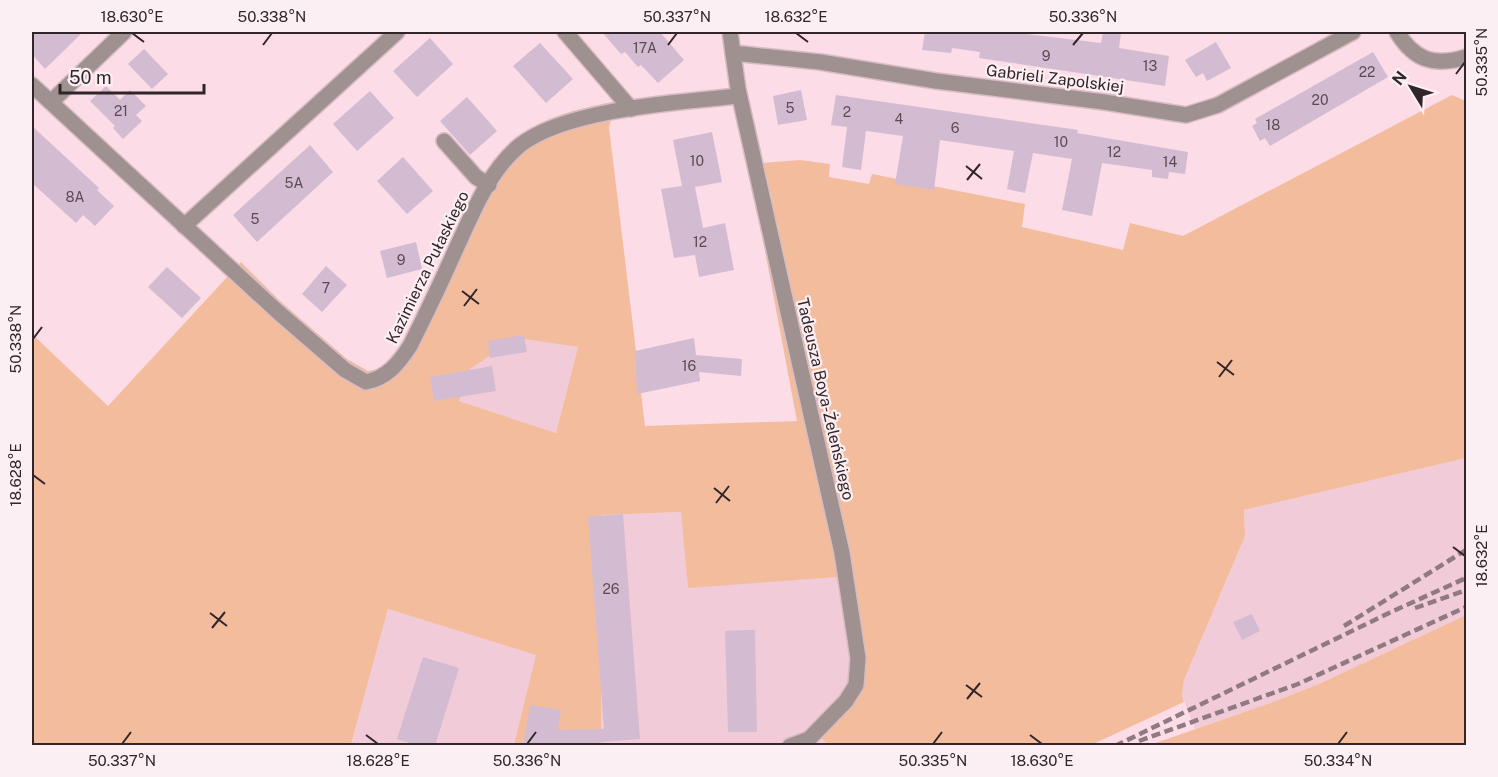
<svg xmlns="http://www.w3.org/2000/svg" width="1498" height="777" font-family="'Public Sans',sans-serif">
	<rect width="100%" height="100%" fill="#fcdce6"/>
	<!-- built -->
	<g fill="#f2cbd8">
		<polygon points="517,338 578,347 556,433 459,401 470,369"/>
		<polygon points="1466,458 1466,615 1321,683 1273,702 1195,729 1182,695 1184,680 1245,536 1244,510"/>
		<polygon points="682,512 688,587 853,576 864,650 862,677 815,731 828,745 601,745 601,515"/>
		<polygon points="388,609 537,655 514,745 351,746"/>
	</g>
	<!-- green -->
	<g fill="#f3bd9d" fill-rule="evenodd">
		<path d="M1452,95l14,6v357l-222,52 1,26 -61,144 -2,15 2,7 -93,43h-263l-13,-14 23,-22 26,-59 -11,-74 -165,12 -7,-76 -80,3v230h-87l22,-90 -148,-46 -37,136h-319v-411l76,72 133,-144 39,39 67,58 21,12 10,-2 23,-17 98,-194c8,-8 15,-17 24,-24 27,-20 61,-26 94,-33l-8,26 36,299 152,-5 -41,-218 16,-5 -10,-35 38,-3 30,4 -1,13 40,7 3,-10 153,30 -3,23 101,23 7,-27 53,13zM517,338l61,9 -22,86 -97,-32 11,-32z"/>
		<polygon points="1466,615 1466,745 1150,745 1273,702 1321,683"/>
	</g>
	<!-- building -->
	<g fill="#d3bcd1">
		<polygon points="32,32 83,32 45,69 32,54"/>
		<polygon points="602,32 660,32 684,60 658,83 641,65 638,67 625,52 621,54"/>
		<polygon points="925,32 1010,32 1101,43 1103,32 1121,33 1119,48 1169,56 1165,86 979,58 980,52 952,48 951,53 922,50"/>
		<polygon points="430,38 453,64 417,97 393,71"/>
		<polygon points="1216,42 1231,68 1207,81 1203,73 1196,77 1185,60"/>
		<polygon points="540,43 573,79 546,103 513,66"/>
		<polygon points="144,49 168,74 152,89 128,64"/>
		<polygon points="1373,52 1388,77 1270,146 1265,138 1260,141 1252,126 1257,123 1255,119"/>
		<polygon points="106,86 120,100 130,90 146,106 136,115 142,121 123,139 113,128 115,126 90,101"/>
		<polygon points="801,90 807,120 778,125 773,96"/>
		<polygon points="370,91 394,118 357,151 333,124"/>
		<polygon points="836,95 1078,130 1077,133 1188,152 1185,174 1169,172 1168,179 1152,177 1152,170 1102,163 1092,216 1062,210 1072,159 1033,153 1025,193 1007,189 1014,151 940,140 934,190 895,184 903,136 866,131 861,170 842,167 847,127 831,125"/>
		<polygon points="467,97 497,131 470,155 440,121"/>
		<polygon points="32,126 99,188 97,190 114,206 95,226 83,215 76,223 32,183"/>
		<polygon points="712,132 722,182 695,187 703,228 725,223 734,270 699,277 695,255 674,258 661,189 682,186 673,140"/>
		<polygon points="310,145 333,172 257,242 233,215"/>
		<polygon points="403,157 433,191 407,214 377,181"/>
		<polygon points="416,242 422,269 387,278 380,251"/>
		<polygon points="326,266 347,285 322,312 302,294"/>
		<polygon points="167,267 201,298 182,318 148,287"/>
		<polygon points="524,335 527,352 490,358 488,341"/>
		<polygon points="694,338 696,355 742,359 741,376 699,372 700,381 637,394 635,351"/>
		<polygon points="492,366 496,391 434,401 430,377"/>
		<polygon points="623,514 640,739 589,743 589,746 523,746 530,705 561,710 558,730 604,729 588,517"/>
		<polygon points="1252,614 1260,631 1242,640 1233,622"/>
		<polygon points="745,630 755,630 757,732 728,732 725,631"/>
		<polygon points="423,657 459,668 435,746 419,746 397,739"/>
	</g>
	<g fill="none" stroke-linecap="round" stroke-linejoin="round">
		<!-- minor casing -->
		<g stroke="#d7bbc4" stroke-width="18">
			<g id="minor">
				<polyline points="565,32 631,109"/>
				<polyline points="730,32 738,89 842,553 858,658 856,685 846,701 809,739 790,746"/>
				<path d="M1397,32c17,28 37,35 69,25"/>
				<polyline points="733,53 820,62 936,81 1104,102 1186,115 1218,105 1353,32"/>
				<path d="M32,85l246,227 67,58 21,12c21,-4 33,-19 44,-36 16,-32 31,-63 45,-95 17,-36 33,-79 64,-105 45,-37 161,-44 220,-50"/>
				<polyline points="51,102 124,32"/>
				<polyline points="444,141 476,177 489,185"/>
				<polyline points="184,226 397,32"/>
			</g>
		</g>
		<!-- minor -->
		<use href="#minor" stroke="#9f918f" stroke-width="15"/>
		<!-- rail -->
		<g stroke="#8f7a81" stroke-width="4.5" stroke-dasharray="9 4.5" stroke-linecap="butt">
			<polyline points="1415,608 1466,590"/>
			<polyline points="1344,626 1466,550"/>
			<polyline points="1139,741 1298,684 1466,607"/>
			<polyline points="1115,746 1389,613 1466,578"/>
		</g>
	</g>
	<!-- ticks -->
	<path fill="none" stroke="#312529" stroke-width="2" d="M132,33l12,9M796,33l12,9M263,45l9,-12M668,45l9,-12M1073,45l10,-12M1456,74l9,-12M966,166l16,13M967,180l13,-16M462,291l17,13M464,306l13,-17M33,339l9,-12M1217,362l17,13M1219,377l13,-17M33,475l12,9M714,488l16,13M716,503l13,-17M1453,547l12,9M210,613l17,13M212,628l13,-16M966,685l16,12M967,699l13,-16M366,735l12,9M1030,735l12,9M122,744l9,-12M527,744l9,-12M933,744l9,-12M1338,744l9,-12"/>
	<g text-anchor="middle" stroke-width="4.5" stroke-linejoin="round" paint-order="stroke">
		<!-- number labels -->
		<g font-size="14" fill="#5a4b53">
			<text x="645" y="53">17A</text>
			<text x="1046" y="61">9</text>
			<text x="1150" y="71">13</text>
			<text x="1367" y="77">22</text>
			<text x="1320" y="105">20</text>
			<text x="790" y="113">5</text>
			<text x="121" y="116">21</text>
			<text x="847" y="117">2</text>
			<text x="899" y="124">4</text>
			<text x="1273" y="130">18</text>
			<text x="955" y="133">6</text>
			<text x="1061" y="147">10</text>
			<text x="1114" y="157">12</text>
			<text x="697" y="166">10</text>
			<text x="1170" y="167">14</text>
			<text x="294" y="188">5A</text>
			<text x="75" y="202">8A</text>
			<text x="255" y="224">5</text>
			<text x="700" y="247">12</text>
			<text x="401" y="265">9</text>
			<text x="326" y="293">7</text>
			<text x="689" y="371">16</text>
			<text x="611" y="594">26</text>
		</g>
		<!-- street labels -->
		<g font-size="16" fill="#312529" stroke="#fceff3">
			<text transform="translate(1055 78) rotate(7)" y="6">Gabrieli Zapolskiej</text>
			<text transform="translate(427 267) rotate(-64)" y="6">Kazimierza Pułaskiego</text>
			<text transform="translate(826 399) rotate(77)" y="6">Tadeusza Boya-Żeleńskiego</text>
		</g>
	</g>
	<!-- border -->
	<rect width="1498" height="777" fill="none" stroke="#fceff3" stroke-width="66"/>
	<!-- north arrow -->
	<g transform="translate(1411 87) rotate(308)" stroke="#fceff3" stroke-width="4.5" paint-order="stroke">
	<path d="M0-4.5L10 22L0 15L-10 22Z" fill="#312529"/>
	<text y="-9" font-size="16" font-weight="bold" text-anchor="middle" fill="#312529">N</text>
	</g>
	<!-- scale -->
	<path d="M60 84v9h144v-9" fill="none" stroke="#312529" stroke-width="3"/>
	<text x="69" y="84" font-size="18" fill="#312529" stroke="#fceff3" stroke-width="4.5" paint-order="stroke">50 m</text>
	<rect x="33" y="33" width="1432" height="711" fill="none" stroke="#312529" stroke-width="2"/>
	<g font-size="15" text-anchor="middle" fill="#312529">
		<text x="132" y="22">18.630°E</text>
		<text x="272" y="22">50.338°N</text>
		<text x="677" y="22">50.337°N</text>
		<text x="796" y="22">18.632°E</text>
		<text x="1083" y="22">50.336°N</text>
		<text transform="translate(1482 62) rotate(-90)" y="5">50.335°N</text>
		<text transform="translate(16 339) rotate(-90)" y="5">50.338°N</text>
		<text transform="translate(16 475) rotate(-90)" y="5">18.628°E</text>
		<text transform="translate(1482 556) rotate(-90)" y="5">18.632°E</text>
		<text x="122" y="766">50.337°N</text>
		<text x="378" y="766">18.628°E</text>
		<text x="527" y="766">50.336°N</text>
		<text x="933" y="766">50.335°N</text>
		<text x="1042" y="766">18.630°E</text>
		<text x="1338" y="766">50.334°N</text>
	</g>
</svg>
